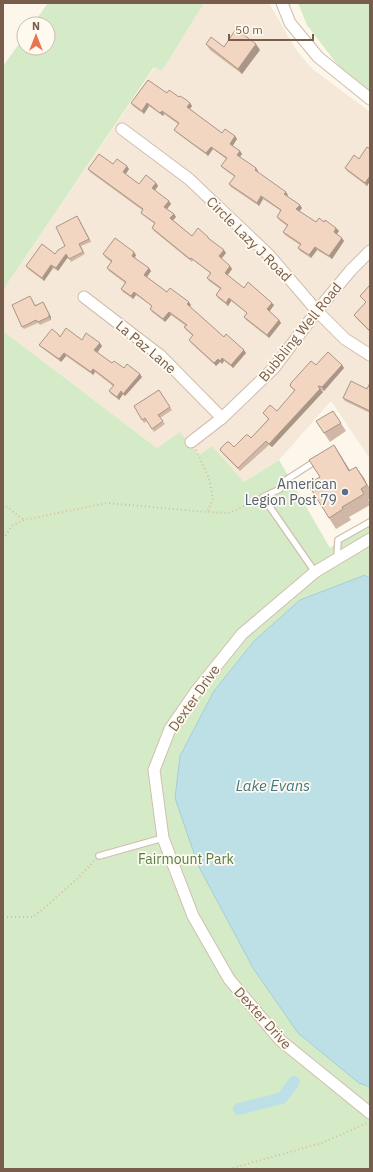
<svg xmlns="http://www.w3.org/2000/svg" width="373" height="1172" font-family="'IBM Plex Sans',sans-serif">
	<rect width="100%" height="100%" fill="#fdf6ea"/>
	<!-- residential -->
	<polygon fill="#f5e8d8" points="204,3 269,3 295,48 310,67 370,112 370,459 331,401 279,460 244,482 212,447 199,455 180,433 157,448 3,331 3,290 155,67 162,71"/>
	<!-- green -->
	<g fill="#d5ebc7">
		<polygon points="48,3 204,3 162,71 154,67 3,290 3,66 24,37 24,48 48,48 48,24 33,24"/>
		<polygon points="298,3 370,3 370,91 343,72 307,25"/>
		<polygon points="3,331 157,448 180,432 199,455 212,446 244,482 279,460 330,548 370,523 370,1169 3,1169"/>
	</g>
	<!-- water -->
	<polygon fill="#bde0e7" stroke="#a3cfd9" points="365,575 370,579 370,1087 359,1083 298,1033 253,968 198,865 175,798 180,756 214,691 254,641 300,600"/>
	<g fill="none" stroke-linecap="round" stroke-linejoin="round">
		<!-- canal -->
		<polyline stroke="#bde0e7" stroke-width="12" points="239,1109 282,1098 294,1082"/>
		<!-- service casing -->
		<g stroke="#d0beae" stroke-width="8">
			<g id="service">
				<polyline points="337,559 338,540 370,522"/>
				<polyline points="315,572 263,497 280,489 283,482 317,460"/>
				<polyline points="99,856 163,838"/>
			</g>
		</g>
		<!-- minor casing -->
		<g stroke="#d0beae" stroke-width="13">
			<g id="minor">
				<polyline points="282,3 290,23 318,57 370,99"/>
				<polyline points="122,129 189,179 269,255 317,311 345,339 370,355"/>
				<polyline points="84,297 161,356 222,418"/>
				<polyline points="191,442 222,418 274,368 317,311 351,270 370,251"/>
				<polyline points="370,539 315,572 242,634 197,690 170,729 154,770 163,838 193,916 229,979 280,1040 370,1113"/>
			</g>
		</g>
		<!-- path -->
		<g stroke="#d8baa3" stroke-width="2" stroke-dasharray="1 3" stroke-linecap="butt">
			<polyline points="196,450 209,478 213,500 207,512"/>
			<polyline points="3,504 24,520"/>
			<polyline points="3,539 12,526 24,520 107,503 207,512 229,513 257,500"/>
			<polyline points="3,917 33,917 49,904 77,879 94,861"/>
			<polyline points="229,1169 322,1143 367,1123"/>
		</g>
		<!-- service -->
		<use href="#service" stroke="#fff" stroke-width="5.5"/>
		<!-- minor -->
		<use href="#minor" stroke="#fff" stroke-width="11"/>
	</g>
	<!-- wall -->
	<g fill="#d1b8a6">
		<polygon points="206,44 224,47 260,50 242,74 210,50"/>
		<polygon points="167,93 179,97 190,103 192,106 190,109 222,133 235,136 237,139 232,146 240,151 242,154 240,157 256,168 258,171 257,172 288,195 287,196 300,205 302,208 299,211 316,222 324,222 336,228 339,231 337,234 344,241 332,259 317,250 311,258 300,251 298,248 300,245 285,235 283,232 287,226 279,220 277,217 281,211 263,199 259,206 231,187 229,184 235,177 224,169 221,166 226,159 213,149 208,156 177,133 174,130 178,124 164,114 163,116 149,106 144,114 133,106 131,103"/>
		<polygon points="370,149 370,181 367,186 347,171 345,168 359,159"/>
		<polygon points="113,164 129,169 126,174 139,184 156,183 158,186 155,191 169,201 171,204 167,209 174,214 176,217 173,220 192,236 210,240 226,253 221,259 230,266 232,269 227,276 244,288 274,305 269,312 279,320 281,323 269,338 246,320 244,317 247,313 231,301 228,306 218,298 216,295 220,289 209,281 207,278 210,273 193,260 192,262 154,231 152,228 155,224 144,216 141,213 142,210 90,172 88,169"/>
		<polygon points="77,216 91,242 81,246 85,254 71,262 68,257 58,271 53,268 44,281 28,269 26,266 55,254 65,246"/>
		<polygon points="103,254 136,255 135,258 149,268 151,271 147,277 167,292 191,305 190,307 224,337 246,353 233,368 224,361 222,364 220,362 216,366 191,343 189,340 193,336 186,330 184,327 186,326 171,315 165,322 152,312 150,309 152,306 136,295 133,299 123,292 121,289 125,283 109,271 107,268 111,262 105,257"/>
		<polygon points="370,285 370,332 356,318 354,315 366,302 360,296"/>
		<polygon points="32,299 35,305 43,302 51,317 51,320 40,325 38,323 24,329 22,327"/>
		<polygon points="58,334 60,336 82,340 102,346 97,352 112,363 142,377 125,396 123,394 119,400 111,394 109,391 113,386 95,372 93,375 66,356 61,362 42,348 39,345"/>
		<polygon points="316,365 342,365 344,368 324,391 321,390 323,392 272,447 269,445 240,471 223,454 220,450 234,447 251,438 268,419 263,413 277,411 295,391 290,386"/>
		<polygon points="370,383 370,413 345,401 343,398 367,389"/>
		<polygon points="159,390 172,410 160,418 165,424 154,432 147,421 144,423 134,406"/>
		<polygon points="333,411 346,431 330,442 324,433"/>
		<polygon points="334,445 350,471 356,467 370,489 370,499 368,500 370,503 370,505 349,517 351,520 336,529 329,518 320,477"/>
	</g>
	<!-- shaded-wall -->
	<g fill="#aa9687">
		<polygon points="256,44 260,50 242,74 238,69"/>
		<polygon points="147,103 149,106 144,114 142,111"/>
		<polygon points="190,103 192,106 189,110 187,107"/>
		<polygon points="162,111 164,114 163,116 160,113"/>
		<polygon points="235,136 237,139 232,147 230,144"/>
		<polygon points="211,147 213,149 208,156 206,153"/>
		<polygon points="240,151 242,154 239,158 237,155"/>
		<polygon points="127,166 129,169 125,175 123,172"/>
		<polygon points="256,168 258,171 257,173 255,170"/>
		<polygon points="370,176 370,181 367,186 365,183"/>
		<polygon points="156,183 158,186 154,191 152,188"/>
		<polygon points="286,192 288,195 286,197 284,194"/>
		<polygon points="261,196 263,199 259,206 257,203"/>
		<polygon points="169,201 171,204 166,210 164,207"/>
		<polygon points="300,205 302,208 299,212 296,209"/>
		<polygon points="174,214 176,217 172,221 170,218"/>
		<polygon points="77,216 79,219 91,242 89,239"/>
		<polygon points="336,228 339,231 336,235 334,232"/>
		<polygon points="342,238 344,241 332,259 329,256"/>
		<polygon points="315,247 317,250 311,258 309,255"/>
		<polygon points="224,250 226,253 221,259 219,256"/>
		<polygon points="134,252 136,255 134,259 132,256"/>
		<polygon points="66,254 68,257 58,271 56,268"/>
		<polygon points="51,265 53,268 44,281 42,278"/>
		<polygon points="230,266 232,269 227,276 225,273"/>
		<polygon points="149,268 151,271 146,278 144,275"/>
		<polygon points="134,292 136,295 133,299 131,296"/>
		<polygon points="229,298 231,301 228,306 226,303"/>
		<polygon points="43,302 51,317 51,320 49,317"/>
		<polygon points="189,302 191,305 189,307 187,304"/>
		<polygon points="272,303 274,305 269,312 267,309"/>
		<polygon points="169,312 171,315 165,322 163,319"/>
		<polygon points="279,320 281,323 269,338 267,335"/>
		<polygon points="100,343 102,346 97,353 94,350"/>
		<polygon points="244,350 246,353 233,368 231,365"/>
		<polygon points="64,353 66,356 61,362 59,359"/>
		<polygon points="222,358 224,361 222,364 220,361"/>
		<polygon points="218,359 220,362 216,366 214,363"/>
		<polygon points="342,365 344,368 324,391 322,387"/>
		<polygon points="93,369 95,372 93,375 91,372"/>
		<polygon points="140,374 142,377 125,396 123,394"/>
		<polygon points="320,389 323,392 272,447 269,444"/>
		<polygon points="121,391 123,394 119,400 117,397"/>
		<polygon points="334,445 341,456 357,482 349,471"/>
		<polygon points="356,467 364,478 370,490 367,485"/>
	</g>
	<!-- building -->
	<g fill="#f3d6c1" stroke="#aa9687">
		<polygon points="236,29 256,44 238,69 206,44 211,37 224,47"/>
		<polygon points="148,80 167,93 169,90 179,97 180,96 185,99 190,103 187,107 222,133 225,129 235,136 230,144 240,151 237,155 256,168 255,170 286,192 284,194 300,205 296,209 316,222 319,218 324,222 325,220 336,228 334,232 342,238 329,256 315,247 309,255 298,248 301,244 283,232 288,225 277,217 281,210 261,196 257,203 229,184 235,176 221,166 227,158 211,147 206,153 193,144 174,130 179,123 162,111 160,113 147,103 142,111 131,103"/>
		<polygon points="367,147 370,149 370,176 365,183 345,168 354,155 359,159"/>
		<polygon points="99,154 113,164 117,159 127,166 123,172 139,184 146,175 156,183 152,188 169,201 164,207 174,214 170,218 192,236 198,228 208,237 208,238 224,250 219,256 230,266 225,273 244,288 248,282 272,303 267,309 279,320 267,335 244,317 247,313 229,298 226,303 216,295 221,288 207,278 211,273 191,258 190,259 152,228 155,223 141,213 143,209 88,169"/>
		<polygon points="77,216 89,239 79,244 83,252 69,259 66,254 56,268 51,265 42,278 26,266 42,244 55,254 58,250 65,246 56,227"/>
		<polygon points="115,238 134,252 132,256 149,268 144,275 167,292 170,288 189,302 187,304 224,337 226,334 244,350 231,365 222,358 220,361 218,359 214,363 189,340 193,335 184,327 187,325 169,312 163,319 150,309 152,306 134,292 131,296 121,289 126,282 107,268 112,261 103,254"/>
		<polygon points="370,285 370,329 369,330 354,315 366,302 360,296"/>
		<polygon points="30,296 35,306 43,302 49,314 49,317 38,322 36,320 22,327 12,305"/>
		<polygon points="66,328 82,340 86,333 100,343 94,350 112,363 114,361 124,368 127,364 140,374 123,394 121,391 117,397 109,391 114,385 93,369 91,372 64,353 59,359 39,345 52,329 58,334 60,337"/>
		<polygon points="328,352 342,365 322,387 318,386 320,389 269,444 266,441 238,468 220,450 221,448 227,442 229,442 234,447 246,435 248,435 251,438 269,419 263,413 270,405 277,411 295,390 290,386 291,383 311,361 316,365"/>
		<polygon points="351,381 367,389 370,383 370,411 343,398"/>
		<polygon points="159,390 170,407 158,415 163,421 152,429 145,418 142,420 134,406"/>
		<polygon points="333,411 341,423 324,433 316,421"/>
		<polygon points="334,445 349,471 356,467 367,485 361,489 364,494 342,507 343,509 329,518 308,484 320,477 309,460"/>
	</g>
	<!-- markers -->
	<circle fill="#5c6f8a" stroke="#fffaf0" stroke-width="1.5" cx="345" cy="492" r="4"/>
	<g text-anchor="middle" stroke-width="3.5" stroke-linejoin="round" paint-order="stroke">
		<!-- street labels -->
		<g font-size="14" fill="#795d4c" stroke="#fffaf0">
			<text transform="translate(249 239) rotate(45)" y="5">Circle Lazy J Road</text>
			<text transform="translate(300 332) rotate(-51)" y="5">Bubbling Well Road</text>
			<text transform="translate(146 347) rotate(40)" y="5">La Paz Lane</text>
			<text transform="translate(194 698) rotate(-55)" y="5">Dexter Drive</text>
			<text transform="translate(263 1018) rotate(48)" y="5">Dexter Drive</text>
		</g>
		<!-- service labels -->
		<g font-size="14" fill="#4e5e75" stroke="#fffaf0" text-anchor="end">
			<text x="337" y="489">American<tspan x="337" dy="16">Legion Post 79</tspan></text>
		</g>
		<!-- park labels -->
		<g font-size="14" fill="#537e43" stroke="#fffaf0">
			<text x="186" y="864">Fairmount Park</text>
		</g>
		<!-- water labels -->
		<g font-size="15" font-style="italic" fill="#427784" stroke="#fffaf0">
			<text x="273" y="791">Lake Evans</text>
		</g>
	</g>
	<!-- border -->
	<rect width="373" height="1172" fill="none" stroke="#795d4c" stroke-width="8"/>
	<!-- north arrow -->
	<g transform="translate(36 36)"><circle r="19" fill="#fffaf0" stroke="#c9bbae"/>
	<path d="M0-3L7 15L0 10L-7 15Z" fill="#e7764f"/>
	<text y="-6" font-size="11" font-weight="bold" text-anchor="middle" fill="#795d4c">N</text>
	</g>
	<!-- scale -->
	<path d="M229 34v6h84v-6" fill="none" stroke="#795d4c" stroke-width="2"/>
	<text x="235" y="34" font-size="12" fill="#795d4c" stroke="#fffaf0" stroke-width="3" paint-order="stroke">50 m</text>
</svg>
